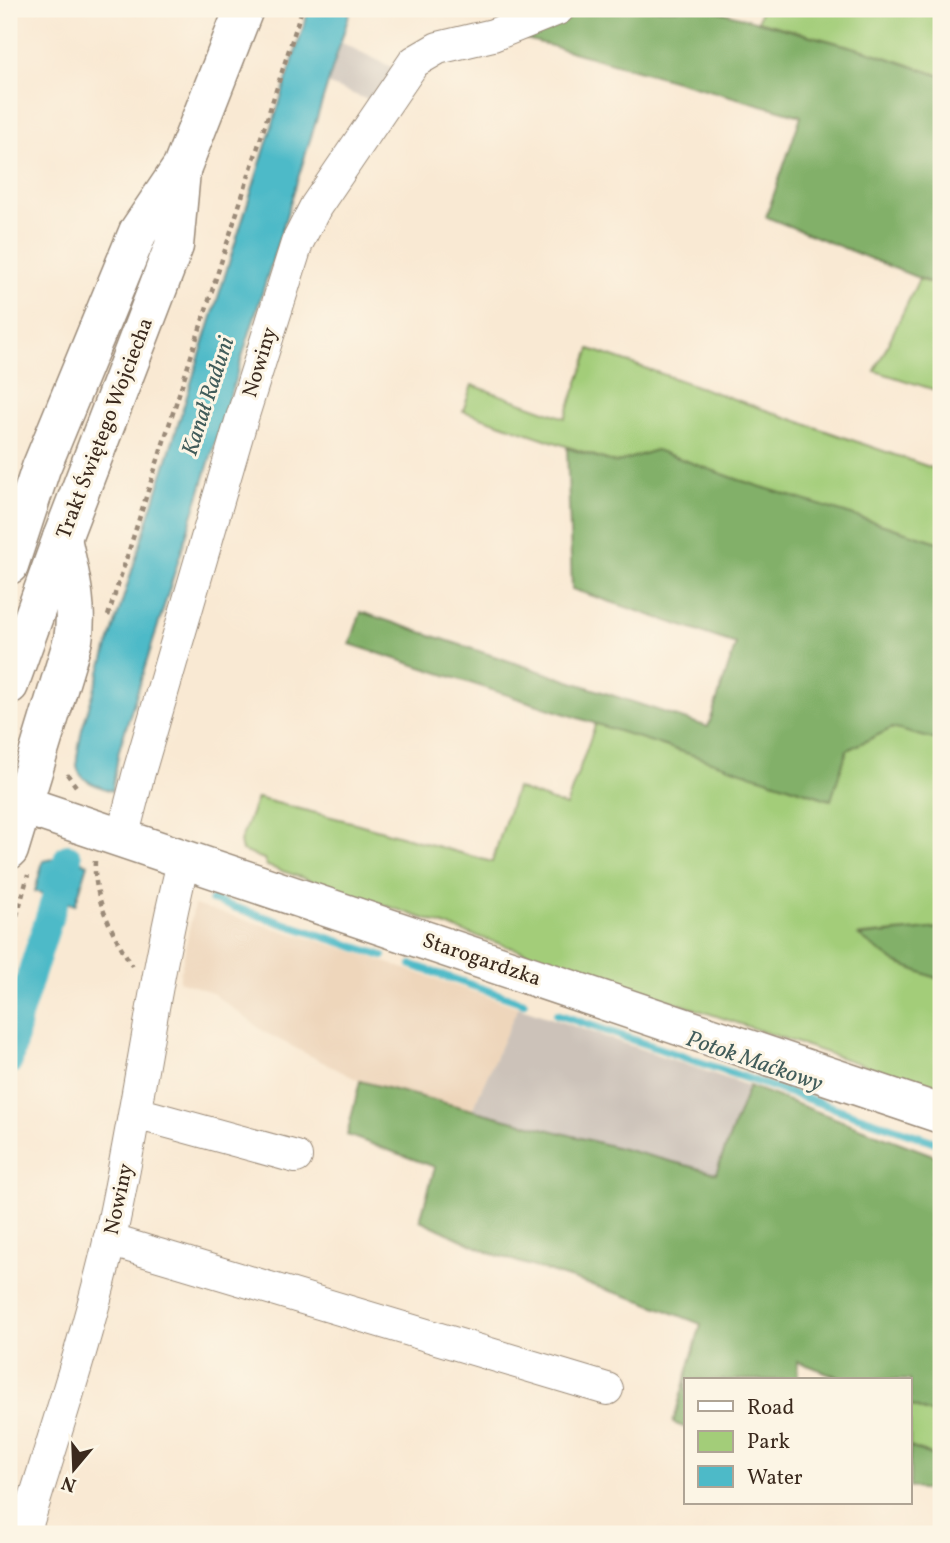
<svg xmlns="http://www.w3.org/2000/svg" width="950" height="1543" font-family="Vollkorn,serif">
	<rect width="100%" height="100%" fill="#fcf5e5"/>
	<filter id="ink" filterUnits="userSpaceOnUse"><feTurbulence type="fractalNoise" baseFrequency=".0143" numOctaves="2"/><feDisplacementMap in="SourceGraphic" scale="14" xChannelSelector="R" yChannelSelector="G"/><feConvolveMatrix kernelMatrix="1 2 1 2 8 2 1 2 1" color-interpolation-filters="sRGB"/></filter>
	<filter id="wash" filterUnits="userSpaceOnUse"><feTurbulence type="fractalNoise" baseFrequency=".00686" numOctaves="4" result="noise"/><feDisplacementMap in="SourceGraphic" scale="28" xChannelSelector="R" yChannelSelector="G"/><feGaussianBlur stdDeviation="1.57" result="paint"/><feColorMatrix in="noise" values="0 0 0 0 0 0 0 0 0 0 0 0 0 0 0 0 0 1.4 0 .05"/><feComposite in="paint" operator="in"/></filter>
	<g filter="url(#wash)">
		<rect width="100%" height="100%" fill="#f9e9d3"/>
		<!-- built -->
		<polygon fill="#eed6bb" points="194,905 349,950 518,1007 472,1110 360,1081 266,1033 211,992 179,981"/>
		<!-- industrial -->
		<g fill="#ccc2b9">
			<polygon points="340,42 400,71 376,103 327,84"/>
			<polygon points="518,1007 749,1086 716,1173 472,1110"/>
		</g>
		<!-- green -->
		<g fill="#a3cd79" stroke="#6f7c4c" stroke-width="2">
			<polygon points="761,9 941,9 941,76 867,51 758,21"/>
			<polygon points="919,279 941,287 941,392 875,371"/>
			<polygon points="590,349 941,471 941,543 739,480 656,450 616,463 463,411 472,385 565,418"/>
			<polygon points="596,723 830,800 847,750 892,728 941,741 941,928 860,935 895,962 941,980 941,1091 267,866 264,859 242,851 240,842 257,798 355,823 492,862 516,788 566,806"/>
			<polygon points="910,1405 941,1417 941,1459 910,1447"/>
		</g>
		<!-- forest -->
		<g fill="#82b069" stroke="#5e6d44" stroke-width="2">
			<polygon points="587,9 710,9 867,51 941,76 941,287 766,217 801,116 512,35"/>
			<polygon points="567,448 616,463 656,450 739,480 941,543 941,741 892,728 847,750 831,800 350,644 361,612 708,727 736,644 572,589"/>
			<polygon points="941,928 941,980 895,962 859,936"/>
			<polygon points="360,1081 716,1173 749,1086 941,1158 941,1199 929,1236 941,1243 941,1417 910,1405 910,1380 846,1380 797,1361 798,1380 686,1380 686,1428 673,1423 701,1324 645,1302 490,1253 420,1220 435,1167 347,1135"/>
			<polygon points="910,1447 941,1459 941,1493 910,1487"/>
		</g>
		<!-- water -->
		<g fill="#4dbac8" stroke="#447273" stroke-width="2">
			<path d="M309,9h42l-232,741 -7,41c-44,-14 -37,-22 -30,-62z"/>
			<polygon points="63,857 88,864 75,905 35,891 43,861"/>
		</g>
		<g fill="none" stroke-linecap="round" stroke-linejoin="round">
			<!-- stream -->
			<g stroke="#4dbac8" stroke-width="8">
				<polyline points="212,900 383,956"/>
				<polyline points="412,965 524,1003"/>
				<polyline points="557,1014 941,1144"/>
			</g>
			<!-- canal -->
			<polyline stroke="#4dbac8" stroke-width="28" points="9,1061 18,1016 68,858"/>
		</g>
	</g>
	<g filter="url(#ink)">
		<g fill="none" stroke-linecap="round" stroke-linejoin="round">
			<!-- minor casing -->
			<g stroke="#9a8a78" stroke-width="34">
				<g id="minor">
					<polyline points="122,838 139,772 242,418 297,243 316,206 414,62 438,48 493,35 558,9"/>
					<polyline points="136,1113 296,1157"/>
					<polyline points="109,1240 607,1389"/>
					<path d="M24,1534c30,-98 63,-195 86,-296 28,-126 43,-255 74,-380"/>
				</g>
			</g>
			<!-- major casing -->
			<g stroke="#9a8a78" stroke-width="41">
				<g id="major">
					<polyline points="9,565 41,468 138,232 182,167 244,9"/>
					<polyline points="9,685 62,538 174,246 181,171"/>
					<polyline points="23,805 941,1114"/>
					<path d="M9,850l64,-210c6,-35 -4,-68 -11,-102"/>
				</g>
			</g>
			<!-- path -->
			<g stroke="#9a8a78" stroke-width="4.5" stroke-dasharray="5 5" stroke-linecap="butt">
				<polyline points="108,616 302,9"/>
				<polyline points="67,774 78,789"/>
				<path d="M95,861c-2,39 18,72 37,105"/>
				<polyline points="9,945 28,875"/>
			</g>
			<!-- minor -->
			<use href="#minor" stroke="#fff" stroke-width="32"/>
			<!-- major -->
			<use href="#major" stroke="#fff" stroke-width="38"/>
		</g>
	</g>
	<g text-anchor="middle" stroke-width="6" stroke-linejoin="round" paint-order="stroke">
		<!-- street labels -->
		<g font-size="21" fill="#3b2a1e" stroke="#fcf5e5">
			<text transform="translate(259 362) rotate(-73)" y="7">Nowiny</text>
			<text transform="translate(104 428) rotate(-69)" y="7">Trakt Świętego Wojciecha</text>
			<text transform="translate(482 959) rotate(19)" y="7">Starogardzka</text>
			<text transform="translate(118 1199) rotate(-78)" y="7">Nowiny</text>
		</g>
		<!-- water labels -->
		<g font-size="23" font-style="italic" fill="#415c5a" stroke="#fcf5e5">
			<text transform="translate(207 396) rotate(-72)" y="8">Kanał Raduni</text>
			<text transform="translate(755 1060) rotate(19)" y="8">Potok Maćkowy</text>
		</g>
	</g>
	<!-- margin -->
	<rect width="950" height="1543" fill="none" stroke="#fcf5e5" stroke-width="35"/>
	<!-- legend -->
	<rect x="684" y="1378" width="228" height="126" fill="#fcf5e5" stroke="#afa495" stroke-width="2"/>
	<rect x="698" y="1401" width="35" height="10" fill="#ffffff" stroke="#afa495" stroke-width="2"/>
	<text x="747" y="1414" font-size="21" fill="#3b2a1e">Road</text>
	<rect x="698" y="1431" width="35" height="21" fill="#a3cd79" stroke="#afa495" stroke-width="2"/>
	<text x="747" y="1448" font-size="21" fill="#3b2a1e">Park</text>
	<rect x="698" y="1466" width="35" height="21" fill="#4dbac8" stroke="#afa495" stroke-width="2"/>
	<text x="747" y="1484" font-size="21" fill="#3b2a1e">Water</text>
	<!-- north arrow -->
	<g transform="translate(74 1469) rotate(199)" stroke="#fcf5e5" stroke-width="5" paint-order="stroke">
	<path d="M0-5L12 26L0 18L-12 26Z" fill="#3b2a1e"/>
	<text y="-10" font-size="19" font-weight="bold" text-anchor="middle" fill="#3b2a1e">N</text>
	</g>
</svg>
